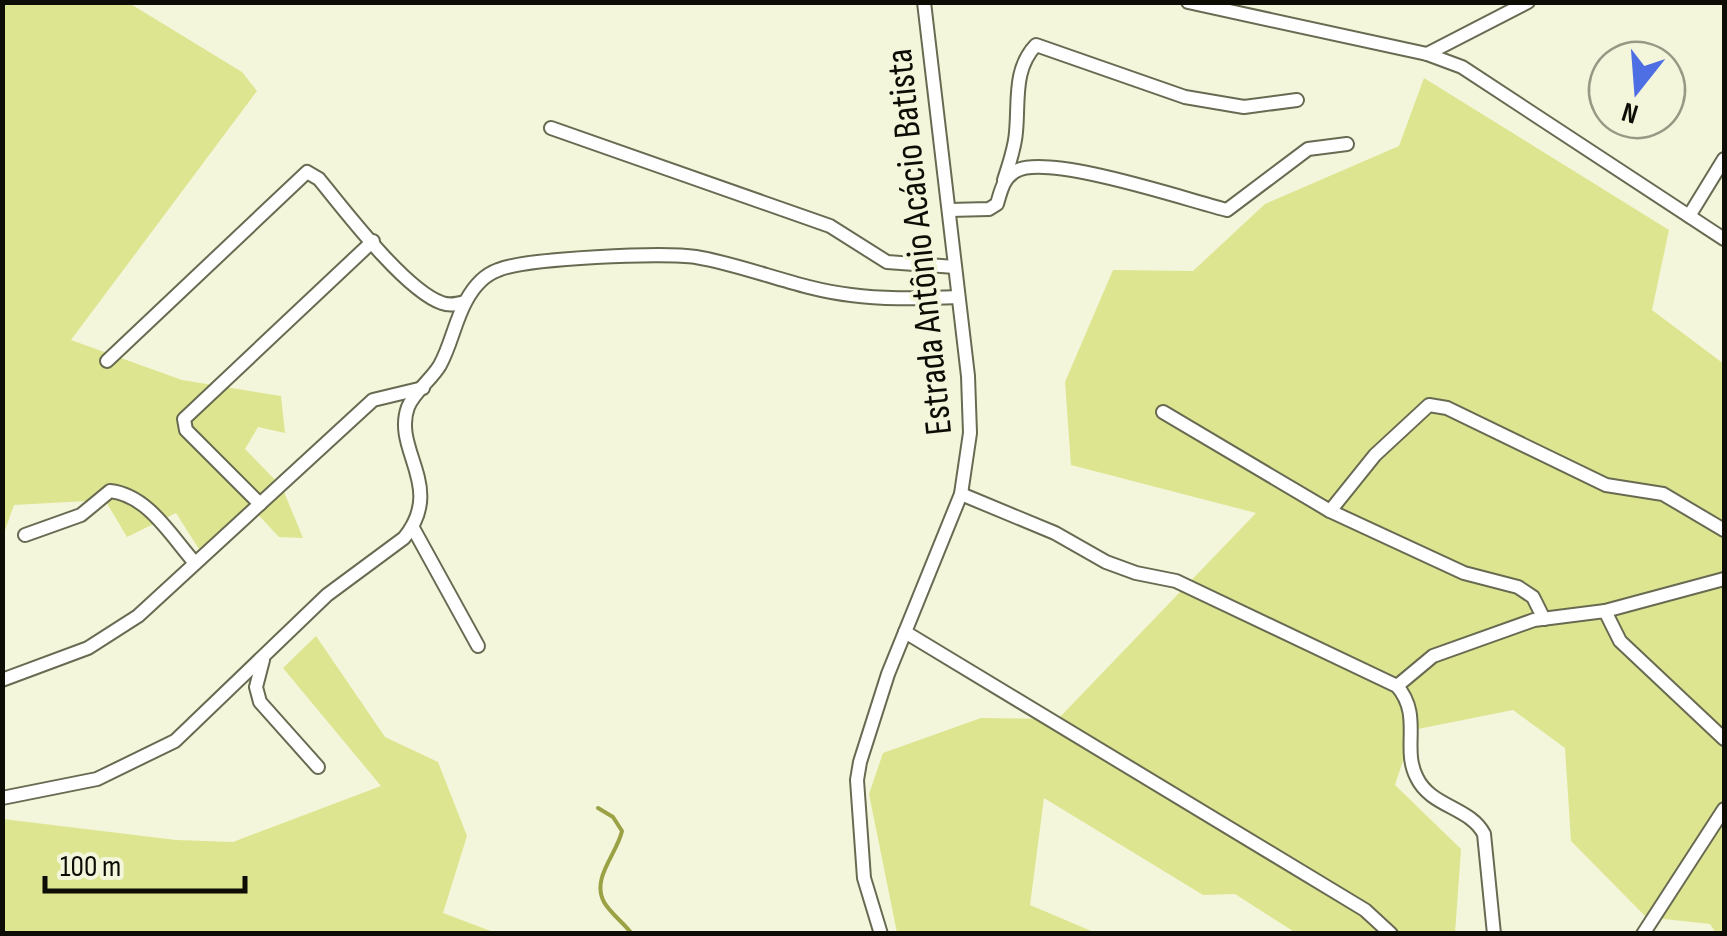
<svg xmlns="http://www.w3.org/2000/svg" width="1727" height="936" font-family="'Sofia Sans Condensed',sans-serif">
	<rect width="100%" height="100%" fill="#f3f6db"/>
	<!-- green -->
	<g fill="#dee590">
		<polygon points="3,3 129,3 242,72 257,91 71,340 182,380 281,396 285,433 258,427 245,449 282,487 303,538 279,537 251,507 199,549 176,513 127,537 105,500 14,505 3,536"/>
		<polygon points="1424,78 1669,230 1652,310 1724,364 1724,933 1716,933 1710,924 1646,917 1571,841 1565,748 1513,710 1413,730 1395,785 1461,849 1455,933 1296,933 1235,894 1203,895 1044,798 1030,905 1096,933 897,933 869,794 883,753 981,718 1058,719 1256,513 1071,465 1065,382 1113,270 1193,271 1265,204 1399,146"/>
		<polygon points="316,636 385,737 438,762 467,836 443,913 496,933 3,933 3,819 176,840 233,842 381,786 283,668"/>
	</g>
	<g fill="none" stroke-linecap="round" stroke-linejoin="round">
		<!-- stream -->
		<path stroke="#9ba145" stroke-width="4" d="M598,808l15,9 9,14c-5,23 -31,47 -18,71 6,11 20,21 28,32"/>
		<!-- minor casing -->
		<g stroke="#686a52" stroke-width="16">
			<g id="minor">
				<polyline points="1188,2 1427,54 1462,67 1724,239"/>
				<polyline points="1427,54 1528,2"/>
				<polyline points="551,128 830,226 887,262 955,267"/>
				<path d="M1004,180c5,-16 11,-32 12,-48 3,-31 -3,-63 20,-87l149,52 59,10 53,-7"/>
				<path d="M949,210l40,-1 8,-5c4,-13 6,-26 19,-33 32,-18 171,29 211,39l81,-61 39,-5"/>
				<polyline points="1689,216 1724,159"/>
				<path d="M107,361l200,-189 12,7c25,31 87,112 123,124 8,3 15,1 23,-1"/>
				<polyline points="1163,412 1330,511 1464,573 1518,587 1533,597 1544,619"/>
				<path d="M961,494l94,39 51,29 30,11 40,8 221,105c26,30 4,62 20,92 14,29 53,29 67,56l10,100"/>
				<polyline points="260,504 186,430 184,419 373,241"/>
				<polyline points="1330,511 1375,455 1429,405 1447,408 1606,485 1663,494 1724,530"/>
				<polyline points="413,528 478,646"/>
				<path d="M25,535l56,-20 29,-24c38,4 61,45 85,72"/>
				<polyline points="1605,611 1724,579"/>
				<polyline points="905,632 1365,910 1391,934"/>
				<polyline points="263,660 256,687 260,702 318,767"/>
				<polyline points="2,680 88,648 138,616 373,400 423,388"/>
				<polyline points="1397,686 1433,656 1534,620 1605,611 1620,641 1724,739"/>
				<path d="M2,798l95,-19 78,-38 152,-146 77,-57c42,-51 -12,-88 4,-131 6,-15 24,-28 32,-42 11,-20 15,-44 26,-64 7,-13 18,-26 32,-31 29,-12 166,-18 198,-13 53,9 102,32 155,38 36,5 72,3 107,2"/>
				<polyline points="881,934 864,878 857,780 860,762 888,674 961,494 970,433 968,376 924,2"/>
				<polyline points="1643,934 1724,809"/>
			</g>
		</g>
		<!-- minor -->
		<use href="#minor" stroke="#fff" stroke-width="12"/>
	</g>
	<g text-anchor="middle" stroke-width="8" stroke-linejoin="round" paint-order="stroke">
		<!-- street labels -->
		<g font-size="38" fill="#0d0d05" stroke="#f3f6db">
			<text transform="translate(918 242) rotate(-96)" y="13">Estrada Antônio Acácio Batista</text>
		</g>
	</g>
	<!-- border -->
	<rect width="1727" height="936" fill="none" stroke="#0d0d05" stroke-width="10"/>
	<!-- north arrow -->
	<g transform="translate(1637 90) rotate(197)"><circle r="48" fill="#f3f6db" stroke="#979985" stroke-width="2.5"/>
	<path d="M0-8L18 38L0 25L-18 38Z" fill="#4e6fe3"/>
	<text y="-15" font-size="28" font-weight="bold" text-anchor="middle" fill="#0d0d05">N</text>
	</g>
	<!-- scale -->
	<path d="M45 876v15h200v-15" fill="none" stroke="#0d0d05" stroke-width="5"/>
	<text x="60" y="876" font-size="30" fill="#0d0d05" stroke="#f3f6db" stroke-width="8" paint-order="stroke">100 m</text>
</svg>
